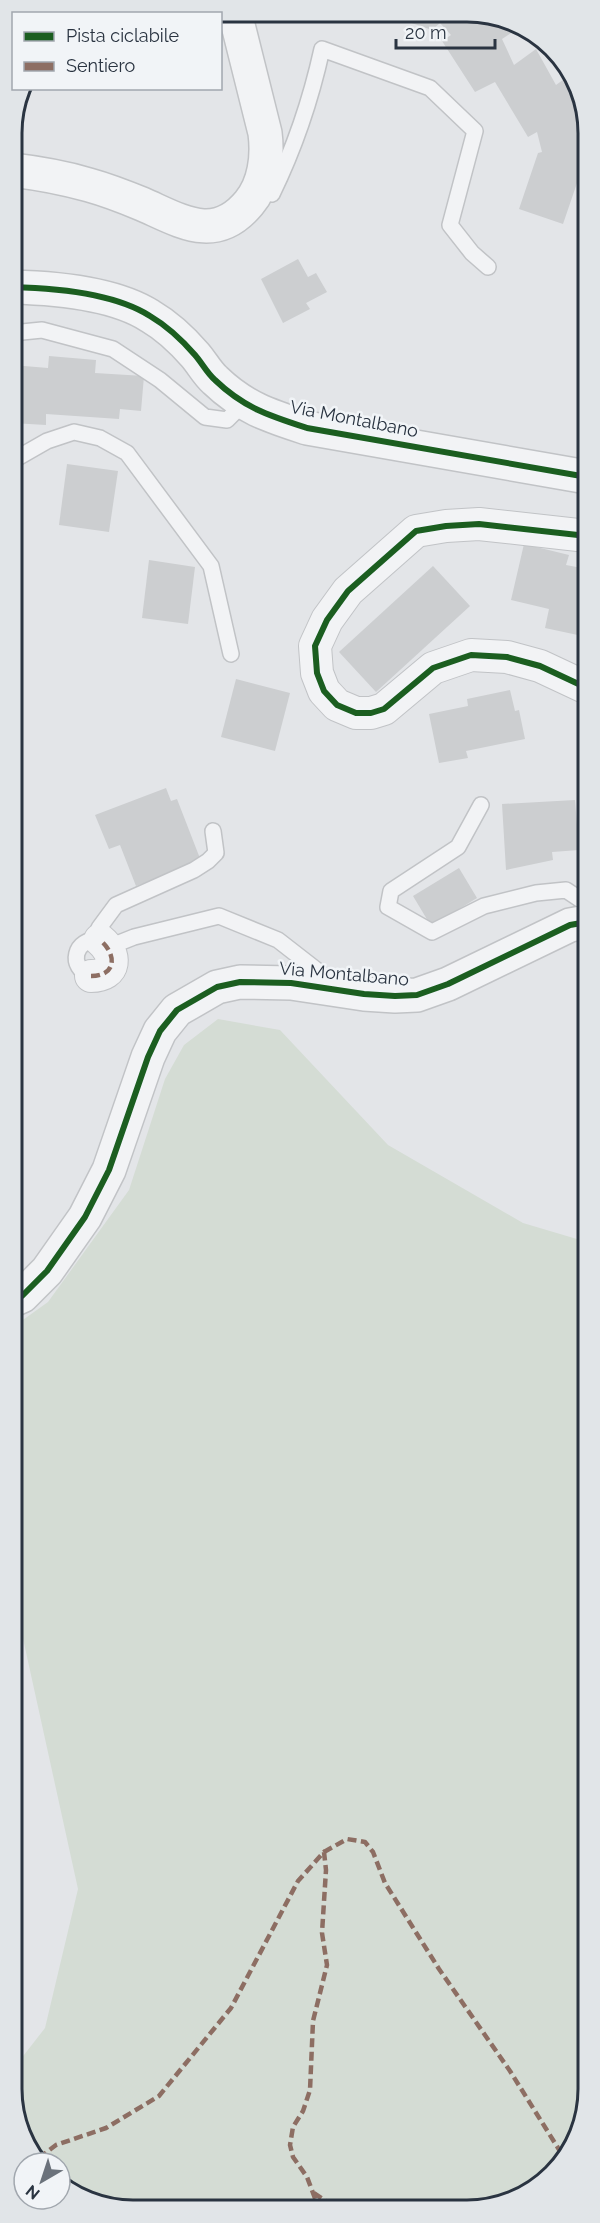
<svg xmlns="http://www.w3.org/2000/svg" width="600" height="2223" font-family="Raleway,sans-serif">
	<rect width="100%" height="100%" fill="#e3e5e8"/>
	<!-- green -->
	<polygon fill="#d4dcd4" points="218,1019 280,1030 388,1145 523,1223 587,1242 588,2097 558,2170 521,2198 483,2210 109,2209 60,2182 60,2163 41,2163 13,2106 13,2069 45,2028 78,1889 13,1593 13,1327 48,1302 129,1190 165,1079 184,1045"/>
	<!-- building -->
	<g fill="#ccced0">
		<polygon points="385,14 491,14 517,29 502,39 514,65 536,49 556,85 567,77 587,117 587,120 576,125 579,139 587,142 587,186 577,183 563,224 519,209 538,153 542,152 537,132 528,137 495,82 475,92 442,41 451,35 440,23 432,30"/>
		<rect x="12" y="220" width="7" height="15"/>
		<polygon points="298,259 308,277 316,273 327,292 306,303 310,309 283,323 261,279"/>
		<polygon points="49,356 96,360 95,373 144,376 141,411 120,409 119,419 46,414 46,425 12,423 12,365 48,368"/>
		<polygon points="67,464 118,471 109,532 59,525"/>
		<polygon points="524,544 569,555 566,565 587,569 587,637 545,628 549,609 511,600"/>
		<polygon points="149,560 195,567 188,624 142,618"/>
		<polygon points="433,566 470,606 376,692 339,652"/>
		<polygon points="236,679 290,693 275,751 221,737"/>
		<polygon points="510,690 515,711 519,710 525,739 466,751 468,758 439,763 429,714 468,706 467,699"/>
		<polygon points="166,788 171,801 177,799 201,861 136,886 120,845 109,849 95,815"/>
		<polygon points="575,800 579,850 552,852 553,860 506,870 502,804"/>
		<polygon points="459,868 477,898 431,926 413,896"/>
	</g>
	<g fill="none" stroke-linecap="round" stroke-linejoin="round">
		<!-- service casing -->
		<g stroke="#c1c3c6" stroke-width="18">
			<g id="service">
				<path d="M267,191l5,3c23,-47 39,-95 50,-145l108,39 45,43 -25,94 22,28 16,14"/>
				<polyline points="12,333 42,330 113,349 160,380 205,417 227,420 243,404"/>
				<polyline points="12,461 47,441 74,432 100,438 127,453 211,566 231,654"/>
				<polyline points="481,805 458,847 391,891 388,907 432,932 484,906 536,893 566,890 587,904"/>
				<polyline points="109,947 134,937 219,916 278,940 332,982"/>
				<path d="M91,976c-24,-8 -17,-39 9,-36l-1,-12 17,-23 78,-35 14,-9 8,-8 -3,-22"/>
			</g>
		</g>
		<!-- minor casing -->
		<g stroke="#c1c3c6" stroke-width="34">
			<g id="minor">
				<polyline points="587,536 479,524 446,526 416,531 348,591 327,620 315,646 317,673 324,691 337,705 356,713 371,713 384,709 433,668 471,655 507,657 540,666 587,688"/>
				<path d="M91,976c26,0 26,-22 9,-36"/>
			</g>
		</g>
		<!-- tertiary casing -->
		<g stroke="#c1c3c6" stroke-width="36">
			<g id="tertiary">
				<path d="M12,170c26,3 53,8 77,15 18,5 36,12 53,19 39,17 73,40 107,-1 16,-19 19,-47 16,-70l-30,-120"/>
				<path d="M12,287c42,1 102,6 138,29 17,10 32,24 45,39 7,8 12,18 20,25 29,28 55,36 92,48l280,49"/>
				<polyline points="13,1300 22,1296 47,1271 85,1217 109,1170 148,1057 160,1031 177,1010 217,987 240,982 291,983 364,994 395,996 417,995 448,984 570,925 587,922"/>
			</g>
		</g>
		<!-- service -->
		<use href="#service" stroke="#f2f3f5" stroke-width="15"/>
		<!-- minor -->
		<use href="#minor" stroke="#f2f3f5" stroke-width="32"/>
		<!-- tertiary -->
		<use href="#tertiary" stroke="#f2f3f5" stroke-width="33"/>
		<!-- quiet -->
		<g stroke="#8d6e63" stroke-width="4.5" stroke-dasharray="9 4.5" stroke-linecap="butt">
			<path d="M91,976c26,0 26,-22 9,-36"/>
			<polyline points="324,1852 347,1839 365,1842 373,1852 385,1883 439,1969 510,2071 563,2156"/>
			<polyline points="39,2158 56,2145 106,2128 159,2096 231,2008 298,1881 324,1852 326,1870 322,1933 327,1965 313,2021 310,2090 303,2111 293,2127 290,2145 293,2157 307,2177 319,2209"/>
			<polyline points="314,2193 337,2209"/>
		</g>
		<!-- cycleway casing -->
		<g stroke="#f1f4f7" stroke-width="10">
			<g id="cycleway">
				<path d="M12,287c42,1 102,6 138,29 17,10 32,24 45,39 7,8 12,18 20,25 29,28 55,36 92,48l280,49"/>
				<polyline points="587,536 479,524 446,526 416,531 348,591 327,620 315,646 317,673 324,691 337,705 356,713 371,713 384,709 433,668 471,655 507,657 540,666 587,688"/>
				<polyline points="13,1300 22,1296 47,1271 85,1217 109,1170 148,1057 160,1031 177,1010 217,987 240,982 291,983 364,994 395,996 417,995 448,984 570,925 587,922"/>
			</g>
		</g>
		<!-- cycleway -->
		<use href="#cycleway" stroke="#1b5e20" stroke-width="6"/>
	</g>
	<g text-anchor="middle" stroke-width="5" stroke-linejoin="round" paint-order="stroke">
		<!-- street labels -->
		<g font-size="18" fill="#2a3441" stroke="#f1f4f7">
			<text transform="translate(354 419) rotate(11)" y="6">Via Montalbano</text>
			<text transform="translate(344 974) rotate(5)" y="6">Via Montalbano</text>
		</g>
	</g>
	<!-- crop -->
	<path d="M0 0H600V2223H0ZM133 22H467A111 111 0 0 1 578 133V2089A111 111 0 0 1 467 2200H133A111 111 0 0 1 22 2089V133A111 111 0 0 1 133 22Z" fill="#e1e5e8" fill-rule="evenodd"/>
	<path fill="none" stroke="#2a3441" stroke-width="3" d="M133 22H467A111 111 0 0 1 578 133V2089A111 111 0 0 1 467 2200H133A111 111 0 0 1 22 2089V133A111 111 0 0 1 133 22Z"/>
	<!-- legend -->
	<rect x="12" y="12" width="210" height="78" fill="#f1f4f7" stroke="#a1a7ae" stroke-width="1.5"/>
	<rect x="24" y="32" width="30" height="9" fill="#1b5e20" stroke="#a1a7ae" stroke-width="1.5"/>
	<text x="66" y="42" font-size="18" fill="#2a3441">Pista ciclabile</text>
	<rect x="24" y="62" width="30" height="9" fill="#8d6e63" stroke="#a1a7ae" stroke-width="1.5"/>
	<text x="66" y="72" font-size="18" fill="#2a3441">Sentiero</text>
	<!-- north arrow -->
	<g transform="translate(42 2181) rotate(219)"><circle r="28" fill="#f1f4f7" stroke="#a1a7ae" stroke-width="1.5"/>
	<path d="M0-4.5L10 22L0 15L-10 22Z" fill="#6b727b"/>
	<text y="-9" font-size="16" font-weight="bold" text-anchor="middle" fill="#2a3441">N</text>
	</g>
	<!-- scale -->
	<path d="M396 39v9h99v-9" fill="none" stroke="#2a3441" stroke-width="3"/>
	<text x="405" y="39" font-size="18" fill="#2a3441" stroke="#f1f4f7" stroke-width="4.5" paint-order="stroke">20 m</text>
</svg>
